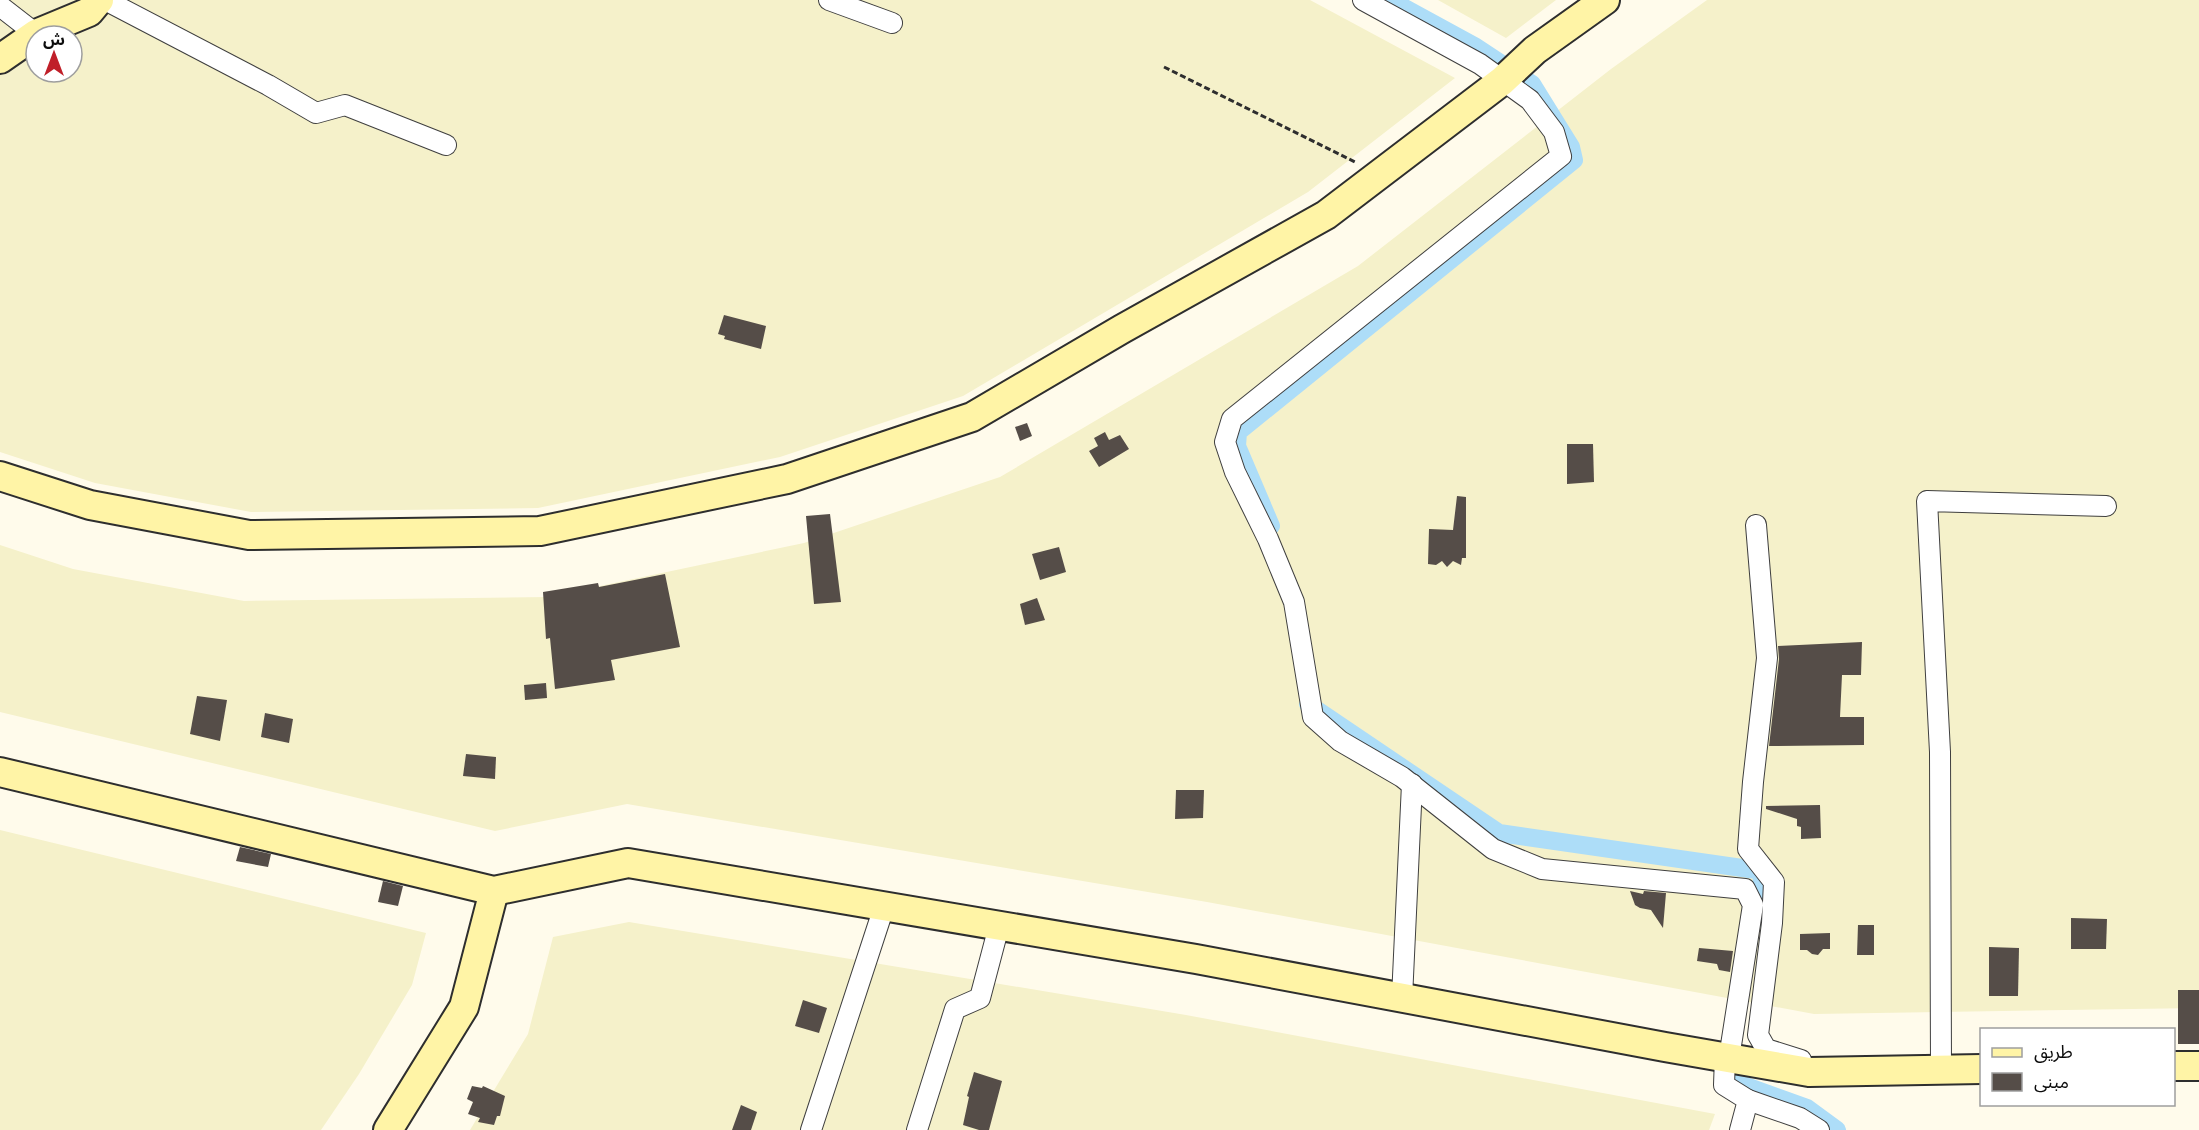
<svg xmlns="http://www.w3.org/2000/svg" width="2199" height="1130" font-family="'Source Serif 4','Noto Sans Arabic',serif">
	<rect width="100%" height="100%" fill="#fffbeb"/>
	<!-- farmland -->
	<g fill="#f5f1ca" fill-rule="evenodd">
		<path d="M0,0h1310l145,78 -147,114 -345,204 -183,61 -242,51 -287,4 -156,-29 -95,-31zM36,36h36v36h-36z"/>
		<polygon points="1438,0 1556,0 1506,38"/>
		<polygon points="1707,0 2199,0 2199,1008 1814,1014 1207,902 627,804 495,831 0,712 0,545 73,569 244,601 548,597 804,543 1000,477 1358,266 1611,69"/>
		<polygon points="0,830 426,933 412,985 359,1074 321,1130 0,1130"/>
		<polygon points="629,922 1186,1015 1715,1114 1709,1130 470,1130 528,1034 553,937"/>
	</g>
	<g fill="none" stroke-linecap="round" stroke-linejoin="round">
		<!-- canal -->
		<g stroke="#adddf8" stroke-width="18">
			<polyline points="1271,526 1237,446 1238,432 1574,160 1571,147 1532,84 1476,47 1390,0"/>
			<polyline points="1308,704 1499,833 1763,871 1756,919"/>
			<polyline points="1735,1065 1732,1081 1807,1108 1837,1130"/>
		</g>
	</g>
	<!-- building -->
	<g fill="#554d48">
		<polygon points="724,315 766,326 761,349 724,339 725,336 718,334"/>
		<polygon points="1027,423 1032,436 1020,441 1015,427"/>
		<polygon points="1105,432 1109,440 1120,435 1129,449 1099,467 1089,451 1098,446 1094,438"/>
		<polygon points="1567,444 1593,444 1594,482 1567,484"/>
		<polygon points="1457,496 1466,497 1466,558 1462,558 1461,565 1453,561 1447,567 1442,561 1436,565 1428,564 1429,529 1453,530"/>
		<polygon points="830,514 841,602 814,604 806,516"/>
		<polygon points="1059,547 1066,572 1040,580 1032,554"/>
		<polygon points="665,574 680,647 611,660 615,680 555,689 550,638 546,639 543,592 598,583 599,587"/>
		<polygon points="1037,598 1045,620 1025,625 1020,604"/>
		<polygon points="1862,642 1861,675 1842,675 1840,717 1864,717 1864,745 1769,746 1779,659 1778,646"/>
		<polygon points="546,683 547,698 525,700 524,685"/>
		<polygon points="197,696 227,700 220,741 190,734"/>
		<polygon points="265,713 293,719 289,743 261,737"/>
		<polygon points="466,754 496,757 495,779 463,776"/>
		<polygon points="1176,790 1204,790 1203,818 1175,819"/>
		<polygon points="1820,805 1821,838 1801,839 1801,827 1797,826 1797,819 1766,809 1766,806"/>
		<polygon points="240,847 271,854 268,867 236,861"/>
		<polygon points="383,881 403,886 398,906 378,902"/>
		<polygon points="1630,891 1643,894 1644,891 1666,893 1663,928 1651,910 1640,908 1635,905"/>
		<polygon points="2071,918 2107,919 2106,949 2071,949"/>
		<polygon points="1858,925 1874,925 1874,955 1857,955"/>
		<polygon points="1830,933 1830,949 1823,949 1818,955 1812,954 1807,950 1800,950 1800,934"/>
		<polygon points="1989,947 2019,948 2018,996 1989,996"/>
		<polygon points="1699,948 1733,951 1730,972 1719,970 1717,964 1697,961"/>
		<rect x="2178" y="990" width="21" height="54"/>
		<polygon points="803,1000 827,1008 819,1033 795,1026"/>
		<polygon points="974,1072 1002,1081 989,1130 979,1130 963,1125 969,1097 967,1096"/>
		<polygon points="472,1086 482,1088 483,1086 505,1096 500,1116 497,1116 494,1125 478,1122 480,1118 468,1114 473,1102 467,1099"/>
		<polygon points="741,1105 757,1112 751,1130 732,1130"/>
	</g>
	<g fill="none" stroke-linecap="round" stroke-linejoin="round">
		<!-- street casing -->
		<g stroke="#3f3f3f" stroke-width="22">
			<g id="street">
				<polyline points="105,0 268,85 316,113 345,105 446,145"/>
				<polyline points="829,0 892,23"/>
				<polyline points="1363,0 1480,64 1530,100 1554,132 1561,156 1232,419 1225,442 1235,472 1268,539 1294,602 1313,717 1340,741 1402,777 1493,849 1542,869 1745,889 1753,905 1729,1058"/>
				<polyline points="0,6 36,34"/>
				<polyline points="1756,525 1767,658 1753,782 1748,849 1774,882 1772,923 1758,1035 1766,1049 1801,1060"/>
				<polyline points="1402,998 1412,784"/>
				<polyline points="1725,1057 1724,1085 1748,1100 1740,1130"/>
				<polyline points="1941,1070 1940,752 1927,501 2106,506"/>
				<polyline points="1748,1100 1800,1118 1819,1130"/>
				<polyline points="811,1130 884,907"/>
				<polyline points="917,1130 955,1009 980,998 999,926"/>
			</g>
		</g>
		<!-- secondary casing -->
		<g stroke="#2e2e2e" stroke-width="32">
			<g id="secondary">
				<polyline points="0,59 36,34 89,12 99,0"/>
				<polyline points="0,476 90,505 249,535 540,531 787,479 972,417 1122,329 1326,215 1502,81 1535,50 1605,0"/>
				<polyline points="0,772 494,891 628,863 1196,959 1665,1047 1809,1072 1982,1069"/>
				<polyline points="2174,1066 2199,1066"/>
				<polyline points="388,1130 464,1007 494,891"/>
			</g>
		</g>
		<!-- path -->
		<polyline stroke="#2e2e2e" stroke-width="3" stroke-dasharray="6 3" stroke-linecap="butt" points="1164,67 1357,163"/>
		<!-- street -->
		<use href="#street" stroke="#fff" stroke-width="20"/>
		<!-- secondary -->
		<use href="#secondary" stroke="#fff4a6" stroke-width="28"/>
	</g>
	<!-- legend -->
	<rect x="1980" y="1028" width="195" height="78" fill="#ffffff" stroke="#9e9e9e" stroke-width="1.5"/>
	<rect x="1992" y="1048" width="30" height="9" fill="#fff4a6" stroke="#9e9e9e" stroke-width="1.5"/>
	<text x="2034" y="1058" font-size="18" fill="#0c0c0c">طريق</text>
	<rect x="1992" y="1073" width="30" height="18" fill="#554d48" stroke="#9e9e9e" stroke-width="1.5"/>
	<text x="2034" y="1088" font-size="18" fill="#0c0c0c">مبنى</text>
	<!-- north arrow -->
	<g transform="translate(54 54)"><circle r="28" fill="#ffffff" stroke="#9e9e9e" stroke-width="1.5"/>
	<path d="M0-4.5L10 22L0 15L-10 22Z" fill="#c01f29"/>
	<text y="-9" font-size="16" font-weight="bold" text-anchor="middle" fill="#0c0c0c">ش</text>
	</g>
</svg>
